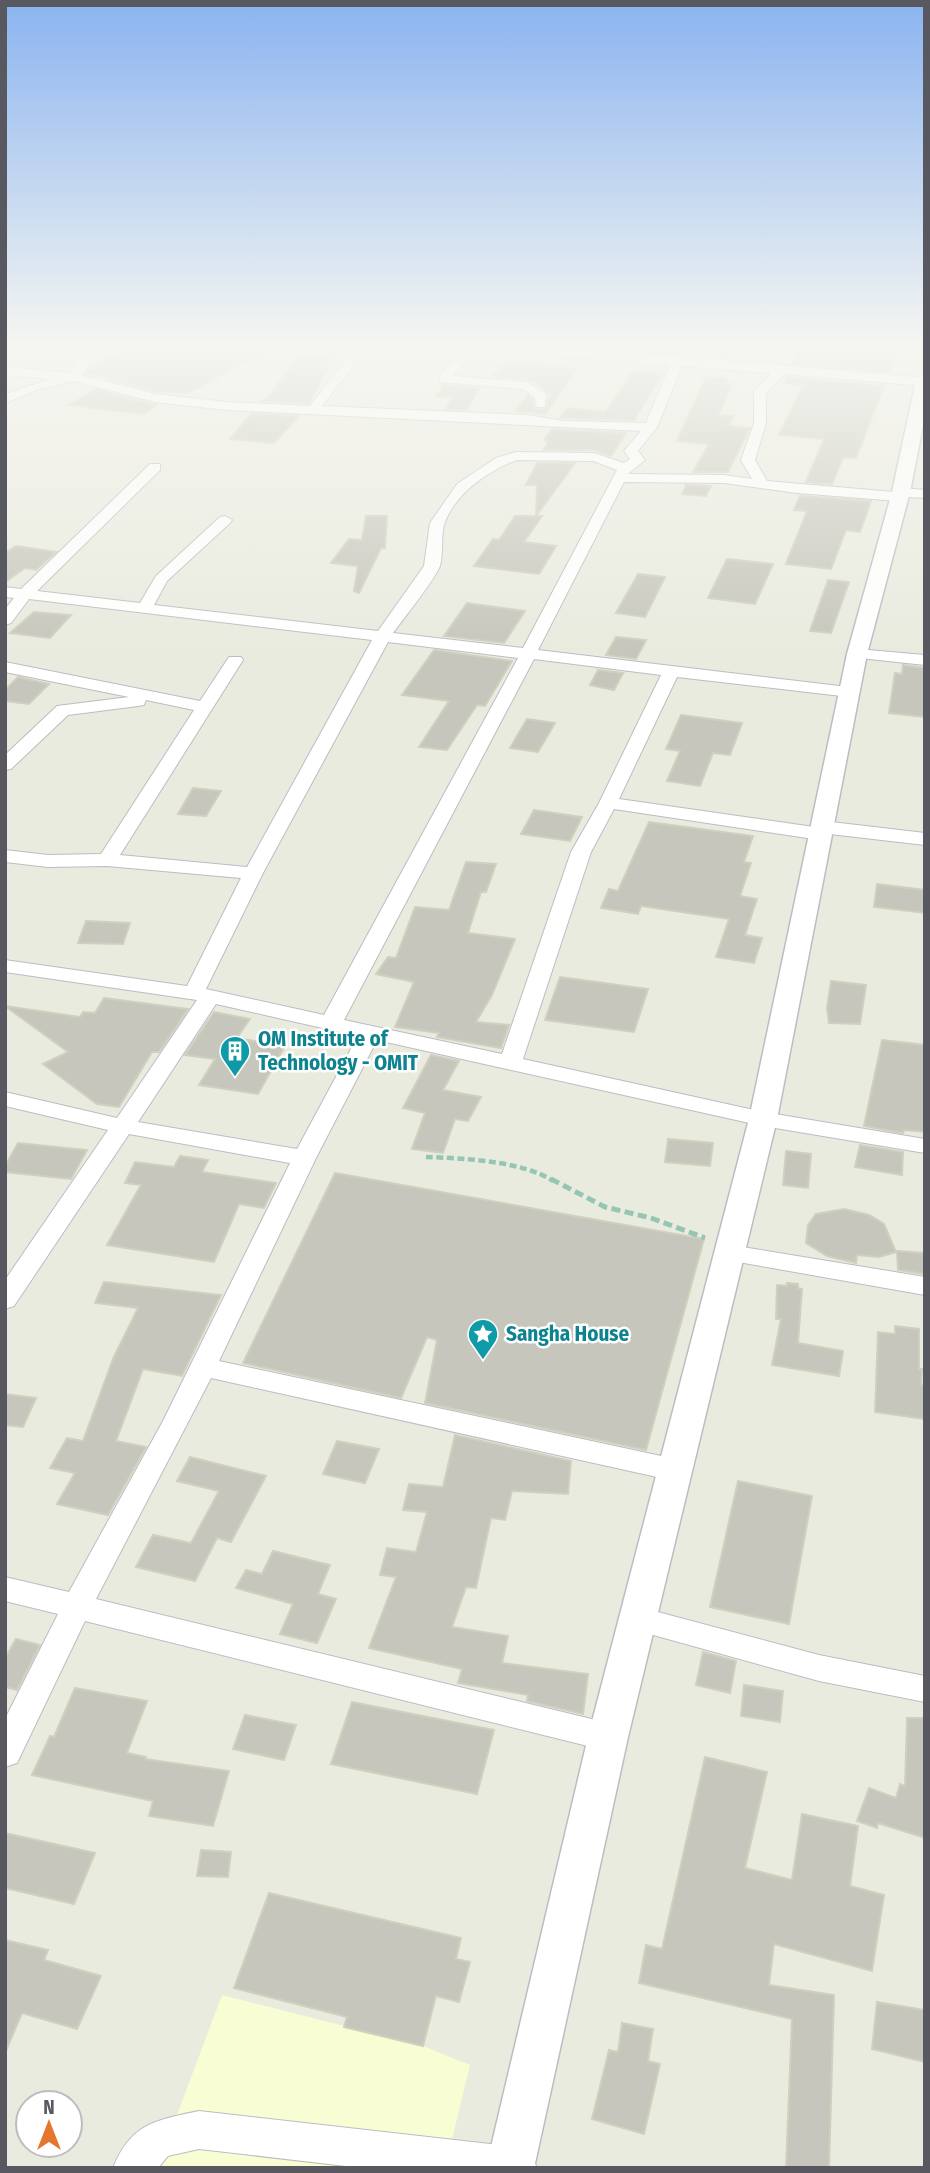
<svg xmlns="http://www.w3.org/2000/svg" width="930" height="2173" font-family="'Fira Sans Condensed',sans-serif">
	<rect width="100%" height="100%" fill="#eaebdf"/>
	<!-- commercial -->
	<polygon fill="#f9fdd3" points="222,1995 423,2046 470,2065 445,2168 157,2168"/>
	<!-- building -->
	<g fill="#c6c6bc" stroke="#cfd0be" stroke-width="2">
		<polygon points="125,348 271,348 188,393 155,391 111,380 114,378 85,373 91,366"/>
		<polygon points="801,348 872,348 897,350 889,372 793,364"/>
		<polygon points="298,357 331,359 324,368 328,368 309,403 262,401 268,398"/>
		<polygon points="507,362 569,368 577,369 545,414 515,411 528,395 532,398 535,409 547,409 549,394 537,383 526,379 492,377"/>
		<polygon points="633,371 664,372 634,420 560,418 567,408 606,412"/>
		<polygon points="706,377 728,379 725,384 732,384 718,415 733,416 728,426 750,428 728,472 693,472 709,444 677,441"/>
		<polygon points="787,377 884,386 856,458 843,457 832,484 806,482 824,439 779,435 803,385 784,383"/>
		<polygon points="444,385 479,388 466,410 446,409 453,397 437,396"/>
		<polygon points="96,389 154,405 156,405 144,414 70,405"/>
		<polygon points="251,414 299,416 274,443 230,439"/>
		<polygon points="552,429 626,433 611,456 594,450 544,450 548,441 544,440"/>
		<polygon points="537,463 575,463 536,516 537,485 526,485"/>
		<polygon points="686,485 711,486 706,496 682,494"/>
		<polygon points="800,496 871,501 860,532 846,530 831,569 786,564 807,511 794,510"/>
		<polygon points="366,516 387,516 385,548 381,548 359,593 354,591 358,566 331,563 349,539 362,540"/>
		<polygon points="515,516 542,516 524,542 556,546 539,574 474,566 493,539 499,540"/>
		<polygon points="16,546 56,552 36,570 25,568 5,582 5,553"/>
		<polygon points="727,559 773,564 755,604 708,598"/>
		<polygon points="638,574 665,577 645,617 616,613"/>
		<polygon points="828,580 849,582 831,633 810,631"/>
		<polygon points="467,603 525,611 504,643 444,636"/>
		<polygon points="34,612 71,615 50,638 10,633"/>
		<polygon points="616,637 646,640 636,659 606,655"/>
		<polygon points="434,650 512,661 485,706 477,705 447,750 419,747 449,701 402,695"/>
		<polygon points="903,665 925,668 925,717 889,713 895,673 902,674"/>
		<polygon points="598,670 623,673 614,690 590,685"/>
		<polygon points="18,677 49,684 29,704 5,701 5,690"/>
		<polygon points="681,715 742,723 730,755 713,753 700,786 667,781 680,751 666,749"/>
		<polygon points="527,719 555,723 538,752 510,748"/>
		<polygon points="193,788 221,791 206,816 178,814"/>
		<polygon points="534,810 582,817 570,841 521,834"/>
		<polygon points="649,822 753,836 744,862 751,863 740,896 757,899 745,935 762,938 754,963 716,957 729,919 641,906 638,914 601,908 609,889 618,891"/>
		<polygon points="466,862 496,864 486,892 481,892 468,933 515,939 492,995 476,1022 509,1025 501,1048 437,1037 439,1033 395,1027 414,982 376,974 388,957 396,958 415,907 449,910"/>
		<polygon points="877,884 925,890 925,913 874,907"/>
		<polygon points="86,921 130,923 123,944 78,943"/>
		<polygon points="560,977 648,989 634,1032 545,1020"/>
		<polygon points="831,981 866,985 860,1024 829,1023 827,1008"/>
		<polygon points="104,998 188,1009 159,1052 152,1052 119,1107 97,1104 43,1064 68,1052 5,1006 80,1017 83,1012 95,1013"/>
		<polygon points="214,1012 250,1019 237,1038 285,1046 258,1094 199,1085 215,1059 185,1055"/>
		<polygon points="882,1040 925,1045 925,1132 904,1130 903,1133 864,1126"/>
		<polygon points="431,1055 459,1061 443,1090 481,1097 468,1121 455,1119 443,1153 412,1149 425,1113 403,1108"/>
		<polygon points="668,1139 713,1143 710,1166 665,1162"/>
		<polygon points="18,1143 87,1150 71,1179 5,1172 5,1166"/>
		<polygon points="860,1145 903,1152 902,1175 855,1167"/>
		<polygon points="786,1151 811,1154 808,1188 783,1185"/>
		<polygon points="180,1156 208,1160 202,1172 276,1183 264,1208 239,1204 214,1262 107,1245 141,1185 125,1183 135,1162 174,1167"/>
		<polygon points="335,1173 704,1239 646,1450 425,1403 437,1340 427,1337 401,1398 243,1363"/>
		<polygon points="844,1209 869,1215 884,1224 896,1252 879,1257 857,1255 856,1263 827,1256 806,1243 808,1225 816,1214"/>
		<polygon points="897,1251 925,1253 925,1274 898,1270"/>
		<polygon points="104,1282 221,1295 182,1376 143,1369 116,1441 146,1447 108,1515 57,1504 75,1473 50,1468 67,1438 83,1441 113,1359 138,1308 95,1303"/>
		<polygon points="787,1283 798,1284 798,1288 802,1289 798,1343 843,1351 839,1376 772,1365 781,1319 776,1319 777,1285 787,1286"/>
		<polygon points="895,1326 919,1329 919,1369 922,1369 921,1384 925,1385 925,1419 875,1412 878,1332 895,1334"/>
		<polygon points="5,1394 36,1398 23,1427 5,1425"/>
		<polygon points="455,1435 571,1461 568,1494 512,1491 505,1520 491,1518 476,1588 466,1587 452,1627 508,1636 502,1663 588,1674 583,1714 527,1701 528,1695 458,1683 462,1669 369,1648 396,1577 380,1575 387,1548 416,1552 427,1512 403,1510 409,1484 443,1487"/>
		<polygon points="337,1441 379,1449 365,1483 323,1474"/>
		<polygon points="190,1457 266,1476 231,1542 217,1538 195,1581 136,1567 153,1535 191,1543 219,1491 177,1481"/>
		<polygon points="738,1481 812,1496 789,1624 710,1607"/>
		<polygon points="273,1551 330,1565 318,1594 336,1599 317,1643 280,1634 293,1604 236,1588 246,1570 262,1574"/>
		<polygon points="16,1639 40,1645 17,1690 5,1687 5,1658"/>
		<polygon points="703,1652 736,1661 730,1693 696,1685"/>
		<polygon points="744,1685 783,1691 780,1722 741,1716"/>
		<polygon points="75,1688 147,1701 127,1753 146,1757 145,1759 229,1771 213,1826 149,1816 153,1801 32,1775 50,1736 54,1737"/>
		<polygon points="352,1702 494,1730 477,1794 331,1764"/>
		<polygon points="245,1715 296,1725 284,1760 233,1749"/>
		<polygon points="907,1718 925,1718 925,1838 878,1823 877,1828 857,1821 869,1788 896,1798 900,1784 905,1786"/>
		<polygon points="705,1757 767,1772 745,1868 792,1880 802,1814 858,1826 850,1886 884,1895 872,1971 774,1944 769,1985 834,1995 829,2168 786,2168 792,2019 639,1983 646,1945 662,1949"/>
		<polygon points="5,1833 95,1853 74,1904 5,1888"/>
		<polygon points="201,1850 231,1852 228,1877 197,1876"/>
		<polygon points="269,1893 461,1938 456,1959 470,1962 459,2002 436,1996 423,2046 344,2027 347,2017 234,1988"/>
		<polygon points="5,1940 48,1950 44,1960 101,1976 77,2029 22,2013 5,2053"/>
		<polygon points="877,2002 925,2010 925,2062 872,2049"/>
		<polygon points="622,2023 653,2029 648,2061 660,2064 644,2134 592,2119 609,2050 618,2052"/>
	</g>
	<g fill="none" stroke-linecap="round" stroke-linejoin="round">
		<!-- minor casing -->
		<g stroke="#bcbcc3" stroke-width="2">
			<g id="minor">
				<path d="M88,348h12l-19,27 74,19 72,8 83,4 45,-58h12l-45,58 205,9 37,6 82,2 24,-58 -158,-13 -6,-4h45l127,8 247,22v8l-141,-12 -18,19v30l-11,37 12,21 127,11 7,-4 24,2v8l-19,-1 -7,4 -102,-8 -73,-10 -100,-1 -86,168 318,38 2,4 -2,4 -6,1 -173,-20 -58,122 195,28 2,-4 7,-2 102,12v12l-95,-11 -2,4 -7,2 -207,-31 -23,43 -68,207 240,53 162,27v14l-162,-27 -386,-86 -61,118 -97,203 456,98 10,3 4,8 -4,8 -10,3 -464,-103 -115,221 512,124 11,4 5,10 -5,10 -11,4 -523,-130 -68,142 -12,4v-48l53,-105 -53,-13v-24l64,15 94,-171 127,-258 -161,-29 -115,172 -9,3v-29l103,-150 -103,-24v-14l112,26 80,-118 -192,-28v-12l182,26 54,-108 -134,-12 -59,1 -43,-5v-12l43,5 53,-1 93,-144 -48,-10 -2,5 -6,1 -70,9 -57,54 -6,1v-15l52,-49 72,-9 -124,-25v-10l195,39 29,-44h12l2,3 -123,195 127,12 125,-227 -343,-41 -18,24 -6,2v-16l9,-11 -9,-1v-10l16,2 129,-125h10v6l-123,121 103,12 16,-27 64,-59 5,-1 7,4 -2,3 -63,58 -13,24 224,26 46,-65 6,-43 27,-39 39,-26 20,-6 78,1 30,10 6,-4 -6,-8 17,-20 -414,-21 -72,-8 -81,-21 -35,8 -34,14v-9l46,-15 -46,-4v-8l65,6zM682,366l89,7 -17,19v31l-13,37 11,19 -28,-4 -96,-1 17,-14 -7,-9 19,-24zM517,460l76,1 24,9 -94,178 -130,-15c11,-15 41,-52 47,-67 4,-14 0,-30 5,-44 11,-29 44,-52 72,-62zM388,642l130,16 -194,357 -118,-26 57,-116zM534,659l127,16 -62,128 -28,49 -69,202 -158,-34zM216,1004l142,32 -61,113 -159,-27z"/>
				<polygon points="464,348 476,348 453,376 526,382 546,394 545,407 537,407 534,396 523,389 440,382 440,376"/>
				<polygon points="857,649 925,655 925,665 851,657 849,654"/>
				<polygon points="730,1245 925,1277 925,1295 721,1259 717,1253 721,1247"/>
				<polygon points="639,1607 819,1655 925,1676 925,1702 819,1681 628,1628 624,1619 628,1610"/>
				<path d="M199,2111l318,36 14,5 5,14 -173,2 -164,-19 -31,7 -10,12h-45c18,-45 43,-48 86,-57z"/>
			</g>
		</g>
		<!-- tertiary casing -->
		<g stroke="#bcbcc3" stroke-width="3">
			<polygon id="tertiary" points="925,372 925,415 910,492 867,654 777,1119 628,1737 534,2168 486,2168 588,1737 749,1119 847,654 892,492 917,376"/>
		</g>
		<!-- path-far1 -->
		<path stroke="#96c5b3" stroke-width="4.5" stroke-dasharray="7 3.5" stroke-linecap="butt" d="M426,1157c35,1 98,4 127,24"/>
		<!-- path -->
		<polyline stroke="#96c5b3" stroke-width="5" stroke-dasharray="9 4.5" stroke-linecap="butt" points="551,1179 605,1207 651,1218 705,1238"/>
		<!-- minor -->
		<use href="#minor" fill="#fff" fill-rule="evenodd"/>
		<!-- tertiary -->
		<use href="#tertiary" fill="#fff" fill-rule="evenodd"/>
	</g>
	<!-- sky -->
	<linearGradient id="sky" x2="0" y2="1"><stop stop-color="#8ab4f0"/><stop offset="0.53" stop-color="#f6f6f1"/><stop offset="1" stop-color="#f6f6f1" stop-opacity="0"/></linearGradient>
	<rect width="930" height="652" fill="url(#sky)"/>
	<!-- icons -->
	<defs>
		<g id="building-pin" transform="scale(1.575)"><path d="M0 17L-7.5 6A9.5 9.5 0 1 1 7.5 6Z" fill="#0f9aa8" stroke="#fff"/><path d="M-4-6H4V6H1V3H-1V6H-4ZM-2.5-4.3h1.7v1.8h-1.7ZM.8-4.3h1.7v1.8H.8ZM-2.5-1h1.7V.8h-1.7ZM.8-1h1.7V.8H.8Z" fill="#fff"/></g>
		<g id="sight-pin" transform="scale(1.575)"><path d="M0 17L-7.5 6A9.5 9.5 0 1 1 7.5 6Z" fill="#0f9aa8" stroke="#fff"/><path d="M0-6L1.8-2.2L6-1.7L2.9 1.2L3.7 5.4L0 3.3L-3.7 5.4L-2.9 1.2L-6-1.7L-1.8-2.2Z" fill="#fff"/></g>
	</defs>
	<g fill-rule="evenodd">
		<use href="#building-pin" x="235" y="1051"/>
		<use href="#sight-pin" x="483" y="1334"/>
	</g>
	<g text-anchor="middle" stroke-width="5" stroke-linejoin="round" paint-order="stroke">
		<!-- culture labels -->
		<g font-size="21" font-weight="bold" fill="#0d838f" stroke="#fff" text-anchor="start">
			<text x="258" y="1046">OM Institute of<tspan x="258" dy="24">Technology - OMIT</tspan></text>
			<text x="506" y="1341">Sangha House</text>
		</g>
	</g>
	<!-- border -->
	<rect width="930" height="2173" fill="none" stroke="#585960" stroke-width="14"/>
	<!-- north arrow -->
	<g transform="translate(49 2124)"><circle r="33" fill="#ffffff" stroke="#bcbdbf" stroke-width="2"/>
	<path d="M0-5L12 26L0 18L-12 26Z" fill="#e4762d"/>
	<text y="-10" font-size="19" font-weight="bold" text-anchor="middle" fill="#585960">N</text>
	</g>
</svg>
